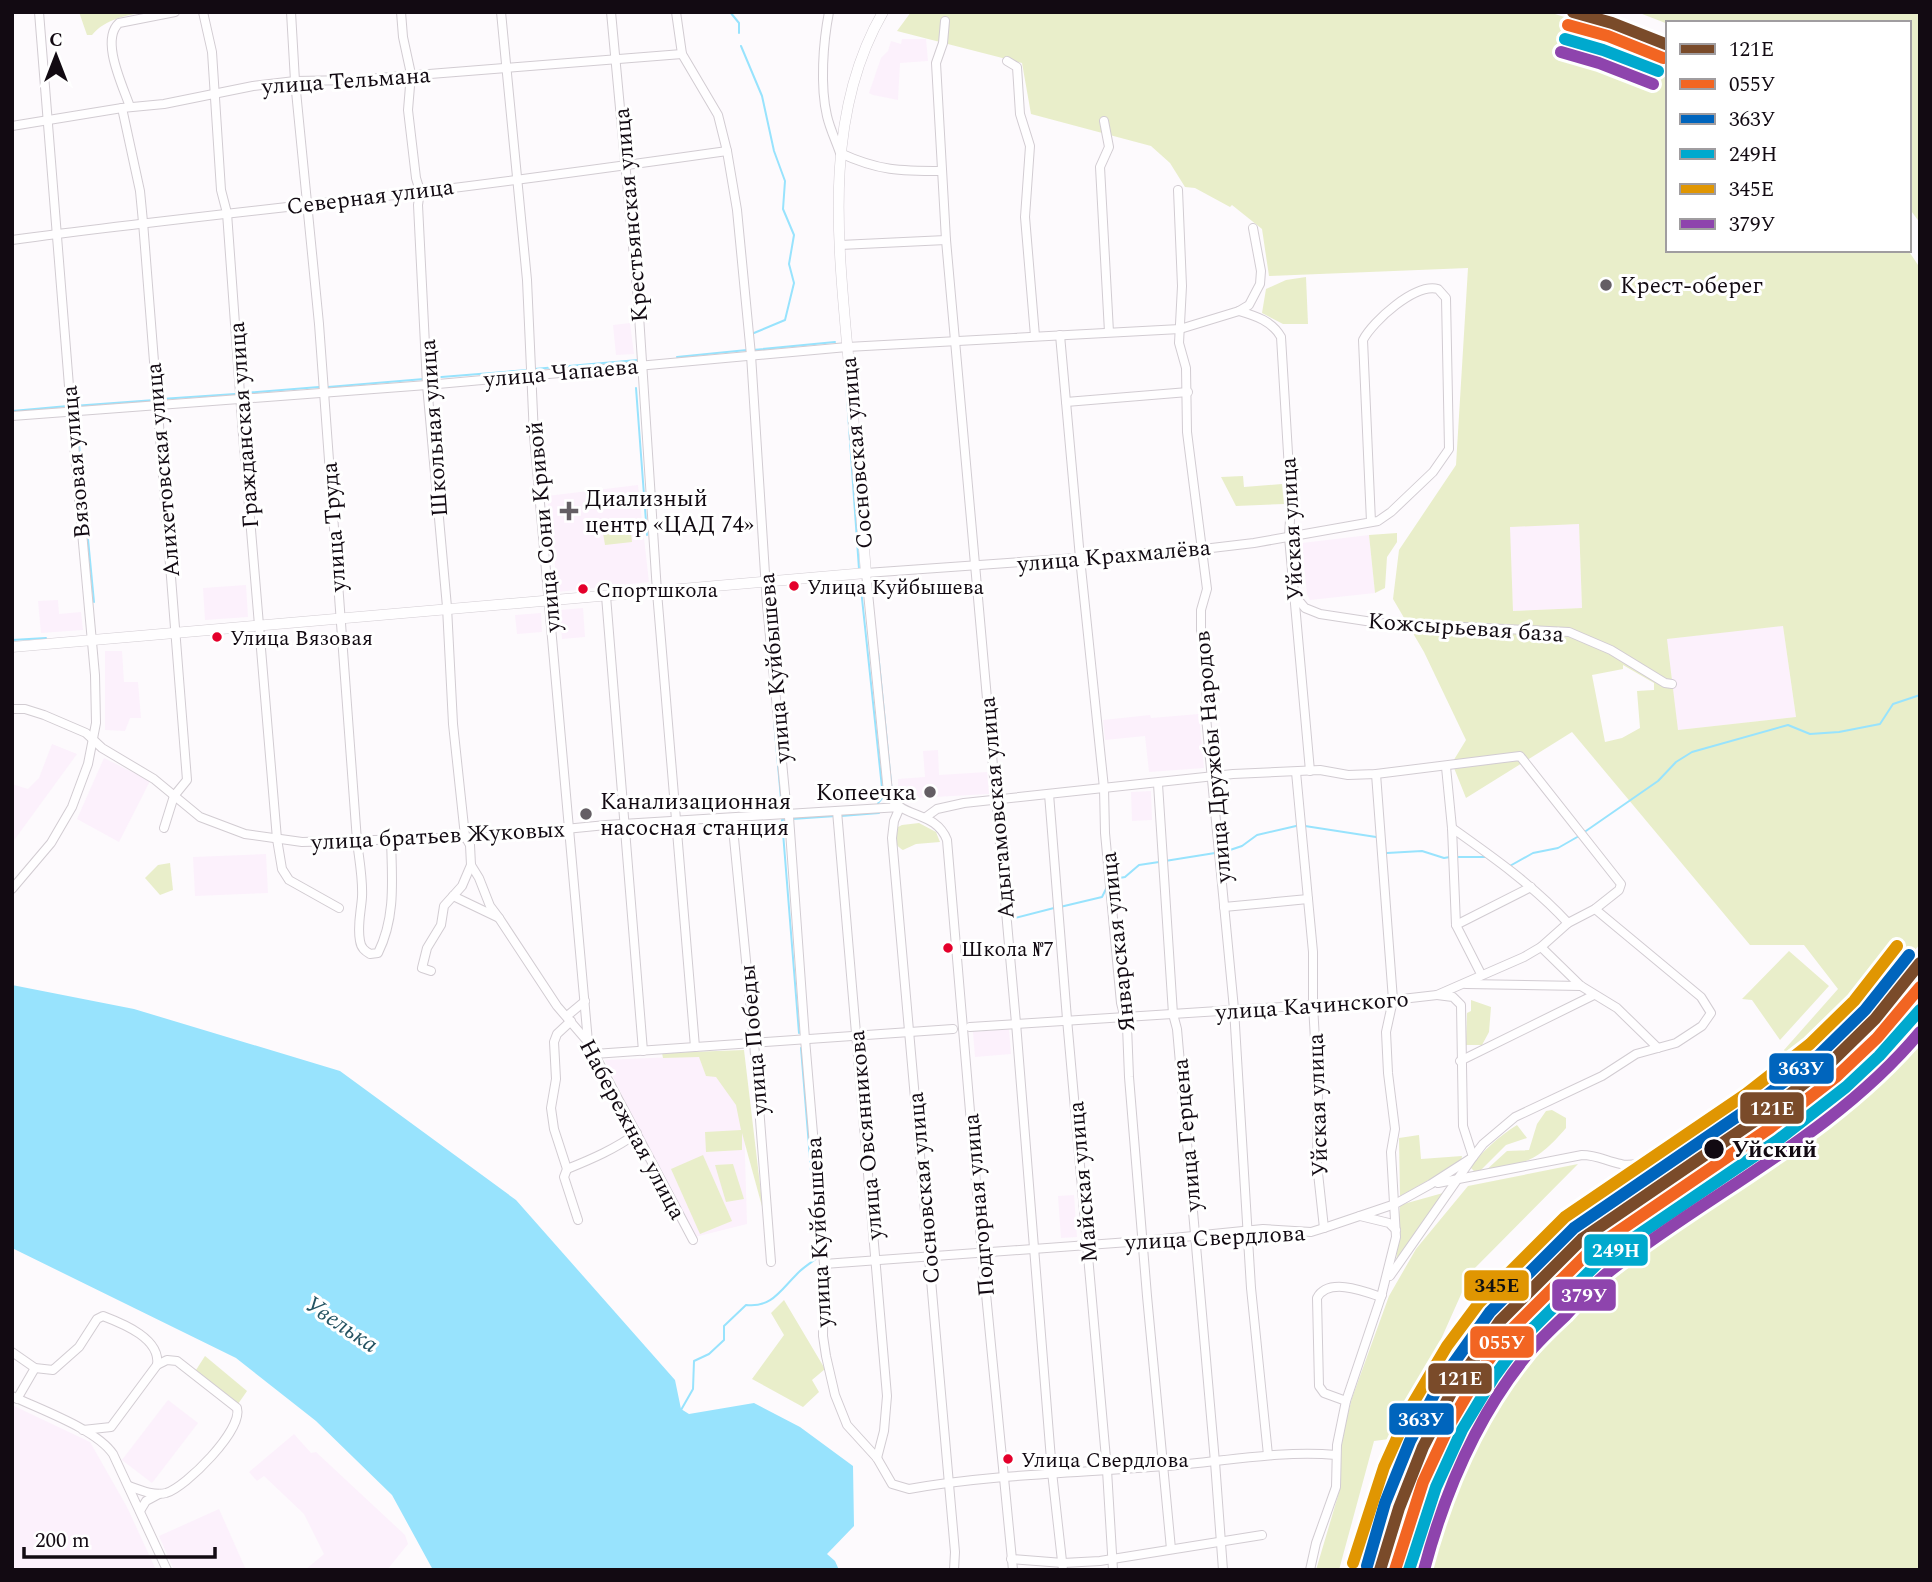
<svg xmlns="http://www.w3.org/2000/svg" width="1932" height="1582" font-family="Spectral,serif">
	<rect width="100%" height="100%" fill="#fdfafd"/>
	<!-- built -->
	<g fill="#fcf1fc">
		<polygon points="902,39 926,39 928,61 900,63 898,100 873,95 869,93 881,58 888,51 891,41 901,44"/>
		<polygon points="630,323 634,354 616,355 613,325"/>
		<polygon points="638,485 649,582 558,592 547,496"/>
		<polygon points="1579,524 1582,608 1513,611 1509,526"/>
		<polygon points="1369,535 1375,593 1310,600 1307,594 1302,543"/>
		<polygon points="246,585 248,617 205,620 203,588"/>
		<polygon points="58,600 59,614 81,612 83,630 41,633 38,601"/>
		<polygon points="583,608 585,637 562,639 560,610"/>
		<polygon points="541,613 542,632 517,634 515,615"/>
		<polygon points="1783,625 1796,717 1678,730 1676,739 1637,691 1673,690 1666,639"/>
		<polygon points="105,651 122,651 124,682 138,682 141,718 130,718 125,731 105,730"/>
		<polygon points="1199,714 1204,768 1149,772 1145,736 1105,740 1103,720 1150,715 1151,718"/>
		<polygon points="52,744 77,754 12,843 12,784 28,789 39,778"/>
		<polygon points="938,750 939,775 987,772 989,794 898,799 898,779 925,777 923,751"/>
		<polygon points="104,758 150,781 119,842 77,819"/>
		<polygon points="1151,791 1152,820 1132,821 1131,792"/>
		<polygon points="266,854 268,893 195,896 193,857"/>
		<polygon points="1009,1029 1011,1054 975,1057 973,1032"/>
		<polygon points="742,1054 747,1224 691,1238 605,1060"/>
		<polygon points="1074,1195 1077,1237 1061,1238 1058,1196"/>
		<polygon points="168,1400 198,1423 152,1483 122,1460"/>
		<polygon points="12,1405 90,1442 127,1507 156,1570 12,1570"/>
		<polygon points="294,1434 311,1453 316,1452 405,1535 408,1544 387,1570 305,1570 324,1554 304,1514 264,1476 257,1481 249,1472"/>
		<polygon points="219,1509 246,1570 174,1570 159,1536"/>
	</g>
	<!-- green -->
	<g fill="#e9eeca" fill-rule="evenodd">
		<path d="M79,12h70c-20,2 -44,7 -57,23h-5z"/>
		<path d="M911,12l644,2 72,23 41,17v196h240l12,18v676l-65,78 -59,52 -12,-24 54,-61 -34,-44h-54l-178,-213 -106,66 -14,-35 14,-23 -42,-88 -31,-53 6,-49 57,-85 12,-197 -199,8 -7,-47 -30,-24 -2,2 -35,-19 -10,-1 -15,-24 -19,-17 -120,-32 -9,-51 -125,-32zM1579,524l3,84 -69,3 -3,-84zM1783,626l13,91 -118,13 -11,-91zM1623,665l31,18v7l-17,1 3,37 -18,10 -17,4 -13,-67 31,-6z"/>
		<polygon points="1637,12 1920,12 1920,223 1909,208 1909,23 1668,24"/>
		<polygon points="1306,277 1308,324 1283,324 1262,313 1266,289 1286,280"/>
		<polygon points="1243,476 1244,487 1282,484 1284,504 1236,506 1221,477"/>
		<polygon points="630,523 632,542 605,545 602,527"/>
		<polygon points="1397,533 1397,542 1387,557 1385,588 1375,593 1369,535"/>
		<path d="M919,823l17,9 4,10 -24,2 -13,6c-10,-6 -8,-11 -7,-22l6,-3z"/>
		<polygon points="170,863 173,890 160,895 145,878 158,865"/>
		<polygon points="1789,951 1829,986 1780,1040 1752,1000 1742,999"/>
		<polygon points="1920,997 1920,1570 1405,1570 1429,1476 1530,1324 1689,1194 1842,1078"/>
		<polygon points="1471,1000 1491,1007 1489,1032 1482,1045 1466,1045 1467,1013 1471,1011"/>
		<polygon points="744,1050 763,1210 742,1133 742,1150 706,1152 705,1132 741,1130 736,1105 716,1077 706,1076 699,1057 663,1058 662,1053"/>
		<path d="M1552,1110l14,8v10c-30,35 -39,34 -82,44l23,-21 22,-1 8,-26 9,-13z"/>
		<path d="M1517,1125l10,13 -21,7 -29,29 -7,-7c14,-17 28,-30 47,-42z"/>
		<polygon points="1419,1135 1421,1159 1462,1156 1461,1162 1400,1196 1399,1138"/>
		<polygon points="703,1155 732,1221 700,1234 671,1169"/>
		<polygon points="733,1164 744,1199 726,1202 715,1165"/>
		<polygon points="1578,1164 1471,1272 1397,1438 1374,1441 1339,1570 1316,1570 1340,1489 1340,1444 1352,1398 1389,1296 1416,1249 1468,1186"/>
		<polygon points="1443,1193 1396,1264 1400,1205"/>
		<polygon points="784,1300 825,1369 812,1380 819,1392 803,1407 752,1379 784,1335 771,1313"/>
		<polygon points="205,1356 247,1391 238,1404 196,1370"/>
	</g>
	<!-- water -->
	<polygon fill="#98e3fd" points="12,985 134,1009 340,1071 516,1200 675,1380 681,1409 689,1414 754,1403 800,1427 853,1466 854,1526 827,1554 835,1561 839,1570 433,1570 392,1495 316,1421 236,1358 12,1248"/>
	<g fill="none" stroke-linecap="round" stroke-linejoin="round">
		<!-- stream -->
		<g stroke="#98e3fd" stroke-width="2">
			<polyline points="730,12 739,23 739,33"/>
			<polyline points="741,46 762,96 774,151 785,181 783,209 794,235 789,264 794,283 785,320 754,333"/>
			<polyline points="753,350 835,342"/>
			<polyline points="677,357 747,350"/>
			<polyline points="534,369 638,360"/>
			<polyline points="429,378 528,370"/>
			<polyline points="846,384 859,569"/>
			<polyline points="328,387 424,379"/>
			<polyline points="636,388 647,535"/>
			<polyline points="244,393 319,387"/>
			<polyline points="161,399 235,394"/>
			<polyline points="73,406 155,400"/>
			<polyline points="12,411 68,406"/>
			<polyline points="77,423 94,602"/>
			<polyline points="861,589 883,797 878,803"/>
			<polyline points="12,640 46,638"/>
			<polyline points="878,652 892,793"/>
			<polyline points="12,681 13,703"/>
			<polyline points="774,720 782,810"/>
			<polyline points="841,816 879,813"/>
			<polyline points="787,819 782,820 799,1033"/>
			<polyline points="792,819 836,816"/>
			<polyline points="1305,826 1376,837"/>
			<polyline points="1583,833 1658,781 1676,762 1692,752 1788,725 1810,734 1839,732 1880,724 1893,704 1920,695"/>
			<polyline points="1224,852 1242,846 1257,835 1296,826"/>
			<polyline points="1387,853 1422,851 1444,858 1450,857"/>
			<polyline points="1455,857 1485,857"/>
			<polyline points="1165,861 1215,853"/>
			<polyline points="1508,867 1533,853 1558,848 1579,836"/>
			<polyline points="1114,879 1125,877 1139,865 1159,862"/>
			<polyline points="1060,907 1102,897 1107,887"/>
			<polyline points="1011,919 1054,908"/>
			<path d="M681,1410l12,-21 1,-28 15,-7 15,-14v-14l22,-21c25,3 34,-14 50,-30 6,-7 15,-12 22,-18l-17,-209"/>
		</g>
		<!-- minor casing -->
		<g stroke="#d2ccd2" stroke-width="10">
			<g id="minor">
				<polyline points="203,12 212,52 221,190 227,213 243,435 277,839 282,869 289,880 339,908"/>
				<path d="M291,12l4,69 24,243 38,517c2,18 6,37 5,56 -1,15 -5,29 -2,44 1,7 5,10 10,13l8,-1c18,-36 14,-74 13,-114"/>
				<polyline points="401,12 403,37 411,74 408,110 416,178 420,191 418,205 427,385 447,607 453,724 465,836 470,845 471,865 479,878 490,906 499,918"/>
				<polyline points="501,12 527,280 534,436 588,1042"/>
				<polyline points="611,12 638,300 657,592 695,1047"/>
				<path d="M676,12l6,42 36,61 9,36 10,59 14,145 16,250 20,209 2,3 16,222 19,225 -1,72 3,20 9,39 12,30 30,33 15,26 17,5c85,-15 171,-16 256,-23 57,-4 114,-16 171,-11"/>
				<path d="M829,12c-6,31 -9,74 -2,104 3,13 9,25 13,37 39,18 60,18 102,18"/>
				<polyline points="945,21 943,43 936,63 946,240 1016,1023 1052,1472 1063,1570"/>
				<polyline points="1007,61 1017,67 1020,114 1030,146 1025,217 1035,336"/>
				<path d="M130,107c-7,-21 -30,-67 -11,-84l56,-11"/>
				<polyline points="122,108 140,191 143,222 187,780 174,796 164,828"/>
				<polyline points="1104,121 1109,147 1100,167 1109,332"/>
				<polyline points="12,126 122,108 164,104 253,86 295,81 354,80 682,54"/>
				<polyline points="1178,190 1182,286 1179,343 1186,368 1187,432 1207,589 1201,610 1201,630 1207,663 1206,717 1234,1009 1251,1288 1268,1455"/>
				<path d="M12,240c125,-17 249,-30 374,-44 114,-13 228,-29 341,-45"/>
				<polyline points="840,245 946,240"/>
				<path d="M1239,311c17,5 33,10 42,26l10,166 -2,34 21,234"/>
				<polyline points="1060,335 1080,558 1104,788 1105,833 1121,1003 1127,1026 1129,1077 1147,1296 1171,1549"/>
				<polyline points="1066,402 1188,392"/>
				<polyline points="12,416 427,385 847,347 1180,329 1239,311 1249,305 1260,284 1261,271 1253,228"/>
				<polyline points="606,596 643,1051"/>
				<polyline points="1295,596 1305,608 1320,614 1379,623 1569,632 1611,650 1665,683 1672,684"/>
				<polyline points="12,709 25,709 44,715 86,733 102,748 154,779 200,817 245,834 302,842 484,837 606,825 900,807 894,821 892,838 955,1552 954,1570"/>
				<polyline points="1446,767 1452,828 1456,925 1481,974"/>
				<polyline points="1296,772 1313,952 1313,1005 1318,1092 1317,1164 1324,1228"/>
				<polyline points="1158,784 1173,1014 1177,1029 1215,1462 1223,1570"/>
				<polyline points="1049,794 1067,1019 1107,1470 1113,1570"/>
				<polyline points="837,811 887,1396 884,1431 877,1458"/>
				<polyline points="926,817 937,809 964,803 1233,774 1320,770 1348,775 1376,774 1520,756 1621,884 1619,890 1595,909 1568,923 1541,947 1524,957 1437,995 1393,1000 1381,1005 1313,1005 970,1027"/>
				<polyline points="732,818 754,1042 771,1262"/>
				<path d="M1452,828c41,29 82,58 116,95"/>
				<polyline points="12,889 51,843 72,807 88,764 96,723 95,675 71,411 39,12"/>
				<polyline points="453,896 499,918 557,1006 588,1042 693,1240"/>
				<polyline points="1224,907 1308,899"/>
				<polyline points="1456,925 1531,887"/>
				<polyline points="1541,947 1581,986 1617,1008 1658,1048"/>
				<polyline points="431,971 422,968 427,948 441,925 444,906 462,886 471,865"/>
				<polyline points="1466,984 1581,986"/>
				<polyline points="567,1016 585,1001"/>
				<polyline points="571,1021 557,1034 554,1042 556,1079 551,1108 554,1129 567,1169 564,1177 578,1220"/>
				<polyline points="594,1054 953,1029"/>
				<polyline points="1460,1061 1594,995"/>
				<path d="M567,1169c25,-10 48,-20 70,-36"/>
				<path d="M1438,1183l144,-28c15,0 24,6 39,9 10,3 56,-6 66,-11"/>
				<polyline points="1360,1216 1389,1223 1396,1230"/>
				<polyline points="824,1264 1143,1241 1263,1229 1311,1232 1324,1228 1395,1204 1431,1184 1473,1157 1483,1144 1515,1117 1602,1076 1636,1054 1676,1043 1702,1026 1711,1013 1701,997 1595,909"/>
				<polyline points="1390,1276 1473,1157 1463,1126 1461,1005 1453,997 1437,995"/>
				<path d="M12,1352l23,16 18,2 26,-23 18,-28 6,-3c21,8 58,23 54,49l10,-5 10,1 60,47c6,22 -51,79 -71,85 -12,3 -26,-3 -37,-7"/>
				<path d="M12,1396c29,14 84,33 101,58l54,116"/>
				<polyline points="17,1399 35,1368"/>
				<path d="M1346,1401l-22,-8 -5,-7 -2,-88c11,-21 47,-7 64,-1l1,-2"/>
				<polyline points="83,1430 111,1427 157,1365"/>
				<polyline points="140,1511 146,1501 159,1494"/>
				<polyline points="1011,1559 1063,1563 1100,1561 1262,1535"/>
				<path d="M1013,1570l-31,-317 -35,-413c-12,-31 -48,-20 -59,-48l-22,-219 337,-24 51,-6 124,-22 13,-9 42,-40 16,-23 -3,-151 -8,-9c-23,-6 -65,32 -75,51l8,182"/>
				<polyline points="1310,1570 1316,1543 1336,1487 1337,1445 1346,1401 1381,1297 1396,1237 1391,1152 1395,1129 1388,1073 1386,1032 1393,1000 1376,774"/>
			</g>
		</g>
		<!-- major casing -->
		<g stroke="#d2ccd2" stroke-width="11">
			<path id="major" d="M12,647l854,-74c-6,-69 -11,-138 -17,-207 -10,-117 -28,-247 34,-354"/>
		</g>
		<!-- minor -->
		<use href="#minor" stroke="#fffeff" stroke-width="8"/>
		<!-- major -->
		<use href="#major" stroke="#fffeff" stroke-width="10"/>
		<!-- rail-1 casing -->
		<g stroke="#fff" stroke-width="18">
			<g id="rail-1">
				<polyline points="1573,12 1612,23 1668,45"/>
				<polyline points="1380,1570 1399,1508 1423,1447 1453,1389 1500,1321 1582,1239 1762,1116 1828,1065 1875,1019 1920,963"/>
			</g>
		</g>
		<!-- rail-2 casing -->
		<g stroke="#fff" stroke-width="18">
			<g id="rail-2">
				<polyline points="1568,25 1608,36 1663,58"/>
				<polyline points="1395,1570 1423,1482 1450,1424 1482,1369 1511,1330 1591,1250 1770,1128 1837,1076 1877,1038 1920,987"/>
			</g>
		</g>
		<!-- rail-3 casing -->
		<g stroke="#fff" stroke-width="18">
			<polyline id="rail-3" points="1367,1566 1385,1503 1410,1441 1441,1381 1490,1312 1574,1228 1754,1105 1819,1055 1865,1010 1909,955"/>
		</g>
		<!-- rail-4 casing -->
		<g stroke="#fff" stroke-width="18">
			<g id="rail-4">
				<polyline points="1565,39 1603,50 1658,71"/>
				<polyline points="1409,1570 1436,1487 1462,1430 1494,1377 1521,1340 1600,1261 1778,1140 1846,1087 1879,1056 1920,1010"/>
			</g>
		</g>
		<!-- rail-5 casing -->
		<g stroke="#fff" stroke-width="18">
			<polyline id="rail-5" points="1353,1563 1384,1467 1412,1405 1447,1346 1479,1303 1565,1217 1746,1094 1810,1044 1854,1001 1897,946"/>
		</g>
		<!-- rail-6 casing -->
		<g stroke="#fff" stroke-width="18">
			<g id="rail-6">
				<polyline points="1561,52 1599,63 1653,84"/>
				<path d="M1424,1570c20,-76 52,-152 102,-214 12,-15 26,-28 40,-41 15,-16 28,-32 45,-45 103,-80 224,-136 309,-238"/>
			</g>
		</g>
		<!-- rail-1 -->
		<use href="#rail-1" stroke="#7a4b2a" stroke-width="12"/>
		<!-- rail-2 -->
		<use href="#rail-2" stroke="#f26522" stroke-width="12"/>
		<!-- rail-3 -->
		<use href="#rail-3" stroke="#0065bd" stroke-width="12"/>
		<!-- rail-4 -->
		<use href="#rail-4" stroke="#00a9ce" stroke-width="12"/>
		<!-- rail-5 -->
		<use href="#rail-5" stroke="#e09602" stroke-width="12"/>
		<!-- rail-6 -->
		<use href="#rail-6" stroke="#8e44ad" stroke-width="12"/>
	</g>
	<!-- markers -->
	<g fill="#645e64" stroke="#fff" stroke-width="2.5">
		<circle cx="1606" cy="285" r="7"/>
		<path d="M565.5 500.5h7v7h7v7h-7v7h-7v-7h-7v-7h7z"/>
		<circle cx="930" cy="792" r="7"/>
		<circle cx="586" cy="814" r="7"/>
	</g>
	<g fill="#e4002b" stroke="#fff" stroke-width="2.5">
		<circle cx="794" cy="586" r="6"/>
		<circle cx="583" cy="589" r="6"/>
		<circle cx="217" cy="637" r="6"/>
		<circle cx="948" cy="948" r="6"/>
		<circle cx="1008" cy="1459" r="6"/>
	</g>
	<circle fill="#120a12" stroke="#fff" stroke-width="2.5" cx="1714" cy="1149" r="11"/>
	<g text-anchor="middle" stroke-width="6" stroke-linejoin="round" paint-order="stroke">
		<!-- bus labels -->
		<g font-size="21" fill="#120a12" stroke="#fff" text-anchor="start">
			<text x="807" y="594">Улица Куйбышева</text>
			<text x="596" y="597">Спортшкола</text>
			<text x="230" y="645">Улица Вязовая</text>
			<text x="961" y="956">Школа №7</text>
			<text x="1021" y="1467">Улица Свердлова</text>
		</g>
		<!-- street labels -->
		<g font-size="23" fill="#120a12" stroke="#fff">
			<text transform="translate(346 80) rotate(-4)" y="8">улица Тельмана</text>
			<text transform="translate(370 196) rotate(-7)" y="8">Северная улица</text>
			<text transform="translate(630 215) rotate(-95)" y="8">Крестьянская улица</text>
			<text transform="translate(561 372) rotate(-5)" y="8">улица Чапаева</text>
			<text transform="translate(243 425) rotate(-94)" y="8">Гражданская улица</text>
			<text transform="translate(433 428) rotate(-94)" y="8">Школьная улица</text>
			<text transform="translate(856 453) rotate(-95)" y="8">Сосновская улица</text>
			<text transform="translate(75 462) rotate(-95)" y="8">Вязовая улица</text>
			<text transform="translate(162 470) rotate(-95)" y="8">Алихетовская улица</text>
			<text transform="translate(333 527) rotate(-94)" y="8">улица Труда</text>
			<text transform="translate(543 527) rotate(-95)" y="8">улица Сони Кривой</text>
			<text transform="translate(1291 529) rotate(-93)" y="8">Уйская улица</text>
			<text transform="translate(1114 555) rotate(-5)" y="8">улица Крахмалёва</text>
			<text transform="translate(1466 627) rotate(4)" y="8">Кожсырьевая база</text>
			<text transform="translate(774 668) rotate(-95)" y="8">улица Куйбышева</text>
			<text transform="translate(1212 757) rotate(-95)" y="8">улица Дружбы Народов</text>
			<text transform="translate(996 808) rotate(-95)" y="8">Адыгамовская улица</text>
			<text transform="translate(438 835) rotate(-3)" y="8">улица братьев Жуковых</text>
			<text transform="translate(1117 942) rotate(-96)" y="8">Январская улица</text>
			<text transform="translate(1312 1005) rotate(-4)" y="8">улица Качинского</text>
			<text transform="translate(753 1040) rotate(-95)" y="8">улица Победы</text>
			<text transform="translate(1317 1105) rotate(-92)" y="8">Уйская улица</text>
			<text transform="translate(633 1129) rotate(62)" y="8">Набережная улица</text>
			<text transform="translate(865 1135) rotate(-95)" y="8">улица Овсянникова</text>
			<text transform="translate(1186 1135) rotate(-95)" y="8">улица Герцена</text>
			<text transform="translate(1082 1182) rotate(-95)" y="8">Майская улица</text>
			<text transform="translate(923 1188) rotate(-95)" y="8">Сосновская улица</text>
			<text transform="translate(978 1205) rotate(-95)" y="8">Подгорная улица</text>
			<text transform="translate(818 1232) rotate(-93)" y="8">улица Куйбышева</text>
			<text transform="translate(1215 1237) rotate(-3)" y="8">улица Свердлова</text>
		</g>
		<!-- poi labels -->
		<g font-size="23" fill="#120a12" stroke="#fff" text-anchor="start">
			<text x="1620" y="293">Крест-оберег</text>
			<text x="585" y="506">Диализный<tspan x="585" dy="26">центр «ЦАД 74»</tspan></text>
			<text x="916" y="800" text-anchor="end">Копеечка</text>
			<text x="600" y="809">Канализационная<tspan x="600" dy="26">насосная станция</tspan></text>
		</g>
		<!-- stop labels -->
		<g font-size="23" font-weight="bold" fill="#120a12" stroke="#fff" text-anchor="start">
			<text x="1732" y="1157">Уйский</text>
		</g>
		<!-- water labels -->
		<g font-size="24" font-style="italic" fill="#245362" stroke="#fff">
			<text transform="translate(342 1324) rotate(34)" y="8">Увелька</text>
		</g>
	</g>
	<g stroke="#fff" stroke-width="2.5">
		<rect x="1768" y="1052" width="67" height="33" rx="7" fill="#0065bd"/>
		<rect x="1739" y="1091" width="66" height="34" rx="7" fill="#7a4b2a"/>
		<rect x="1583" y="1233" width="66" height="34" rx="7" fill="#00a9ce"/>
		<rect x="1463" y="1269" width="67" height="33" rx="7" fill="#e09602"/>
		<rect x="1551" y="1278" width="66" height="34" rx="7" fill="#8e44ad"/>
		<rect x="1469" y="1325" width="66" height="34" rx="7" fill="#f26522"/>
		<rect x="1427" y="1362" width="66" height="33" rx="7" fill="#7a4b2a"/>
		<rect x="1388" y="1402" width="67" height="34" rx="7" fill="#0065bd"/>
	</g>
	<g font-size="19" text-anchor="middle" font-weight="bold" fill="#fff">
		<text x="1801" y="1075">363У</text>
		<text x="1772" y="1115">121Е</text>
		<text x="1616" y="1257">249Н</text>
		<text x="1584" y="1302">379У</text>
		<text x="1502" y="1349">055У</text>
		<text x="1460" y="1385">121Е</text>
		<text x="1421" y="1426">363У</text>
	</g>
	<g font-size="19" text-anchor="middle" font-weight="bold" fill="#111">
		<text x="1497" y="1292">345Е</text>
	</g>
	<!-- border -->
	<rect width="1932" height="1582" fill="none" stroke="#120a12" stroke-width="28"/>
	<!-- legend -->
	<rect x="1666" y="21" width="245" height="231" fill="#ffffff" stroke="#a09da0" stroke-width="2"/>
	<rect x="1680" y="44" width="35" height="10" fill="#7a4b2a" stroke="#a09da0" stroke-width="2"/>
	<text x="1729" y="56" font-size="21" fill="#120a12">121Е</text>
	<rect x="1680" y="79" width="35" height="10" fill="#f26522" stroke="#a09da0" stroke-width="2"/>
	<text x="1729" y="91" font-size="21" fill="#120a12">055У</text>
	<rect x="1680" y="114" width="35" height="10" fill="#0065bd" stroke="#a09da0" stroke-width="2"/>
	<text x="1729" y="126" font-size="21" fill="#120a12">363У</text>
	<rect x="1680" y="149" width="35" height="10" fill="#00a9ce" stroke="#a09da0" stroke-width="2"/>
	<text x="1729" y="161" font-size="21" fill="#120a12">249Н</text>
	<rect x="1680" y="184" width="35" height="10" fill="#e09602" stroke="#a09da0" stroke-width="2"/>
	<text x="1729" y="196" font-size="21" fill="#120a12">345Е</text>
	<rect x="1680" y="219" width="35" height="10" fill="#8e44ad" stroke="#a09da0" stroke-width="2"/>
	<text x="1729" y="231" font-size="21" fill="#120a12">379У</text>
	<!-- north arrow -->
	<g transform="translate(56 56)" stroke="#ffffff" stroke-width="5" paint-order="stroke">
	<path d="M0-5L12 26L0 18L-12 26Z" fill="#120a12"/>
	<text y="-10" font-size="19" font-weight="bold" text-anchor="middle" fill="#120a12">С</text>
	</g>
	<!-- scale -->
	<path d="M24 1547v10h191v-10" fill="none" stroke="#120a12" stroke-width="3.5"/>
	<text x="35" y="1547" font-size="21" fill="#120a12" stroke="#ffffff" stroke-width="5" paint-order="stroke">200 m</text>
</svg>
